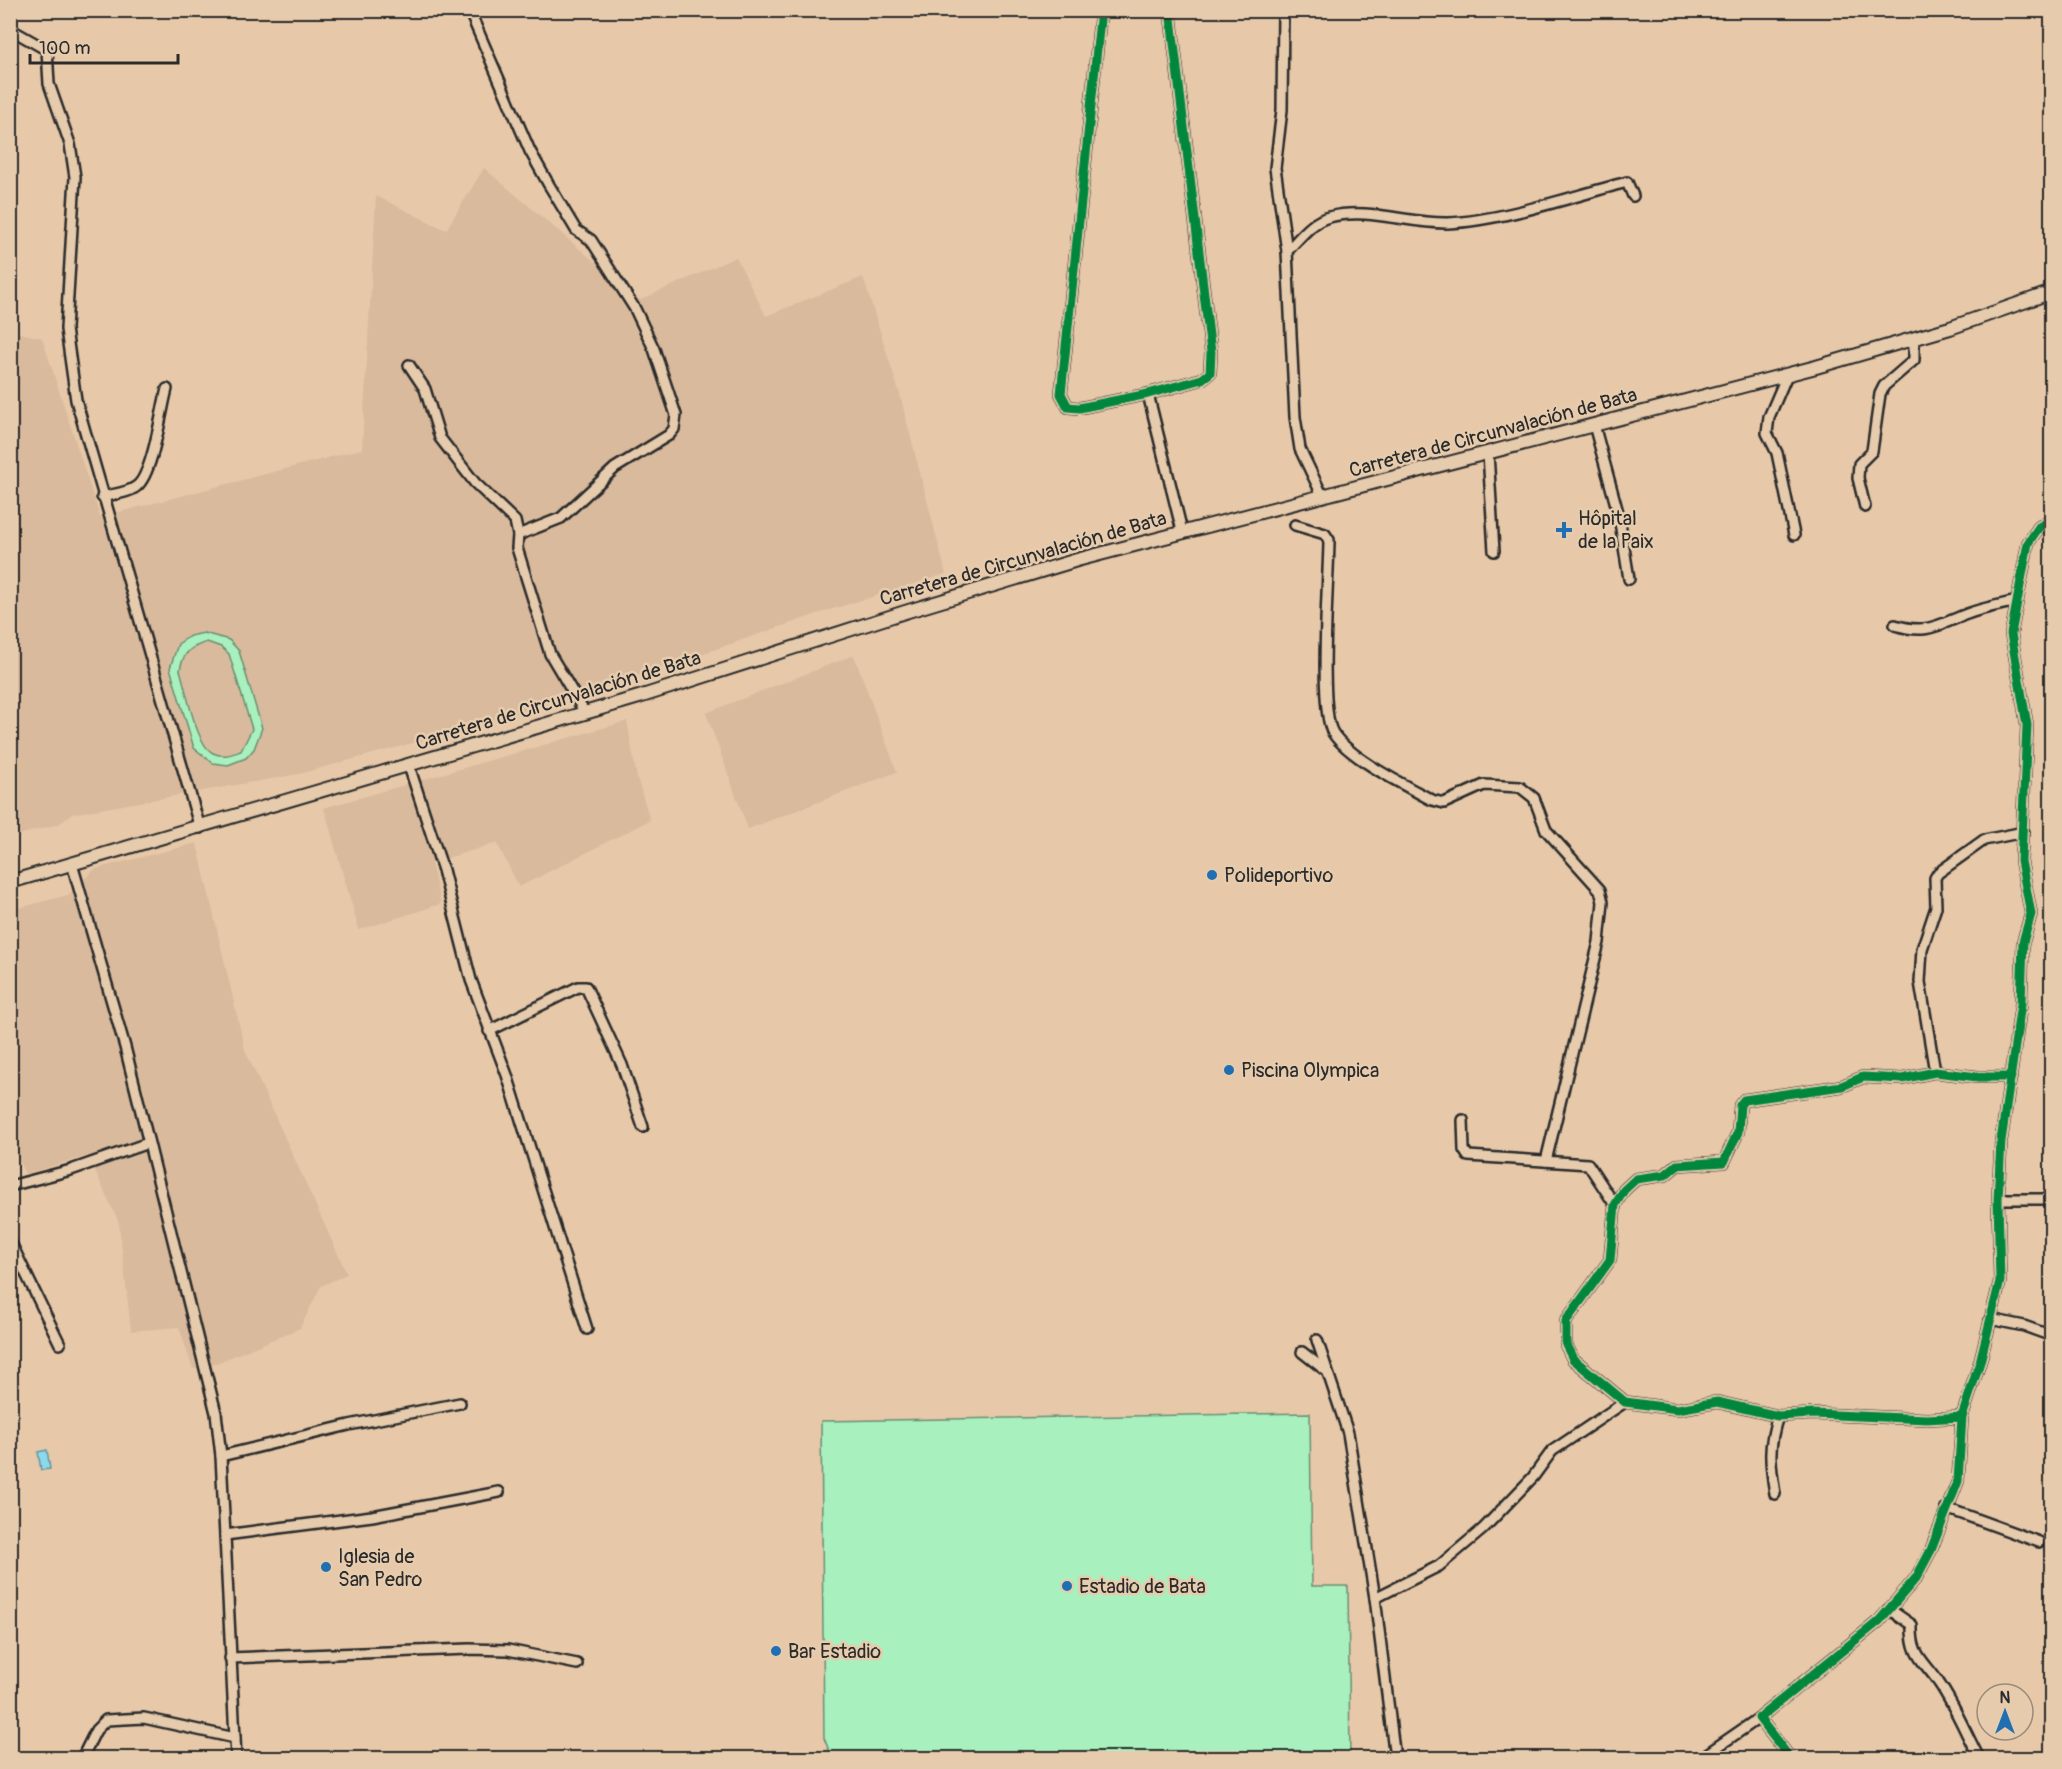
<svg xmlns="http://www.w3.org/2000/svg" width="2062" height="1769" font-family="Pangolin,sans-serif">
	<rect width="100%" height="100%" fill="#e7c9a9"/>
	<filter id="ink" filterUnits="userSpaceOnUse"><feTurbulence type="fractalNoise" baseFrequency=".0167" numOctaves="2"/><feDisplacementMap in="SourceGraphic" scale="12" xChannelSelector="R" yChannelSelector="G"/><feConvolveMatrix kernelMatrix="1 2 1 2 8 2 1 2 1" color-interpolation-filters="sRGB"/></filter>
	<g filter="url(#ink)">
		<!-- built -->
		<g fill="#d9ba9c">
			<polygon points="484,168 640,300 736,257 766,316 863,277 900,395 946,574 823,612 609,686 439,736 299,774 72,814 59,824 11,837 11,331 42,338 100,517 362,449 376,196 446,230"/>
			<polygon points="854,655 897,772 748,829 706,713"/>
			<polygon points="627,721 637,778 650,820 519,887 497,843 431,863 441,904 359,930 324,808"/>
			<polygon points="197,843 245,1050 347,1274 321,1286 300,1328 219,1362 193,1369 179,1327 131,1331 119,1223 88,1156 25,1174 11,1143 11,910 68,895 95,869"/>
		</g>
		<!-- green -->
		<g fill="#a8f0bd" stroke="#6a8e74" stroke-width="1.5" fill-rule="evenodd">
			<path d="M204,633l25,7 10,11 23,77 -8,21 -8,9 -18,7 -15,-2 -19,-15 -24,-80 8,-24 12,-8zM207,642l14,5 8,7 23,75 -11,22c-9,3 -18,7 -28,2 -17,-8 -27,-64 -33,-83 3,-18 11,-23 27,-28z"/>
			<polygon points="1310,1413 1312,1586 1348,1586 1350,1758 832,1758 824,1738 821,1421"/>
		</g>
		<!-- water -->
		<polygon fill="#8cd9eb" stroke="#65939e" stroke-width="1.5" points="47,1450 50,1469 41,1470 38,1452"/>
		<g fill="none" stroke-linecap="round" stroke-linejoin="round">
			<!-- minor casing -->
			<g stroke="#2b2b2b" stroke-width="14">
				<g id="minor">
					<polyline points="469,10 530,151 549,185 576,230 591,240 635,309 654,349 676,415 674,429 669,435 615,468 561,518 518,535"/>
					<polyline points="1101,10 1061,394 1068,407 1079,408 1148,394 1202,379 1210,373 1211,352 1170,10"/>
					<polyline points="1283,10 1282,110 1275,168 1287,251 1295,417 1300,449 1323,497"/>
					<polyline points="10,29 47,50 49,84 70,144 75,177 66,329 76,400 200,828"/>
					<path d="M1287,251c12,-12 25,-30 42,-34 40,-10 79,7 119,6 53,-2 126,-27 179,-41l6,14"/>
					<polyline points="409,365 425,389 440,438 475,483 515,521 518,535 517,548 550,654 585,713"/>
					<polyline points="1787,375 1769,417 1767,433 1777,453 1794,535"/>
					<polyline points="1148,394 1182,531"/>
					<polyline points="1594,425 1619,516 1629,579"/>
					<polyline points="1488,453 1494,551"/>
					<path d="M102,497c11,-3 27,-4 35,-11 16,-13 24,-75 30,-97"/>
					<polyline points="1865,507 1858,478 1859,464 1872,451 1880,394 1884,386 1914,360 1914,339"/>
					<path d="M1295,525l30,9 4,6c0,35 -11,170 4,193 16,25 73,53 99,67l12,3 40,-18 36,2 14,11 12,32 54,60 3,12 -4,40 -53,219"/>
					<path d="M1895,625c32,10 43,0 72,-11 16,-6 33,-9 50,-13"/>
					<polyline points="409,766 443,870 471,980 507,1075 587,1329"/>
					<polyline points="72,864 125,1047 216,1413 221,1456 236,1758"/>
					<polyline points="489,1031 578,987 586,987 622,1065 643,1127"/>
					<polyline points="1935,1072 1920,982 1922,949 1936,907 1935,878 1938,873 1984,840 2024,832"/>
					<polyline points="1463,1120 1464,1150 1468,1156 1588,1164 1615,1205"/>
					<polyline points="10,1186 71,1170 148,1143"/>
					<polyline points="1998,1199 2052,1199"/>
					<polyline points="10,1241 60,1344"/>
					<polyline points="1990,1319 2024,1326 2052,1336"/>
					<polyline points="1317,1340 1348,1433 1375,1598 1395,1758"/>
					<polyline points="1302,1352 1325,1370"/>
					<polyline points="1962,1417 1927,1419 1813,1414 1778,1416 1717,1402 1678,1409 1625,1402 1573,1359 1566,1345 1566,1321 1610,1260 1615,1205 1624,1190 1636,1179 1665,1175 1677,1165 1724,1162 1738,1132 1740,1105 1744,1100 1842,1086 1863,1077 1902,1079 1935,1072 1978,1077 2011,1077"/>
					<polyline points="221,1456 349,1425 460,1403"/>
					<path d="M1775,1494c-5,-31 -7,-48 3,-78"/>
					<polyline points="1946,1508 2039,1542"/>
					<polyline points="225,1535 372,1516 499,1492"/>
					<polyline points="1375,1598 1439,1566 1483,1529 1533,1477 1552,1451 1625,1402"/>
					<path d="M1889,1609l23,16c-1,32 12,35 27,58 16,23 27,51 40,75"/>
					<polyline points="230,1658 469,1649 508,1650 577,1664"/>
					<polyline points="82,1758 96,1730 106,1720 144,1718 235,1738"/>
					<polyline points="1701,1758 1759,1718"/>
					<polyline points="1790,1758 1759,1718 1879,1621 1916,1578 1931,1550 1958,1481 1962,1417 1980,1362 2000,1281 1998,1199 2001,1141 2021,1004 2023,942 2031,914 2021,861 2027,725 2011,634 2028,543 2039,527 2052,520"/>
				</g>
			</g>
			<!-- major casing -->
			<g stroke="#2b2b2b" stroke-width="16">
				<polyline id="major" points="10,882 639,697 905,612 1077,560 1816,367 1950,328 2052,292"/>
			</g>
			<!-- minor -->
			<use href="#minor" stroke="#e6cbad" stroke-width="9"/>
			<!-- major -->
			<use href="#major" stroke="#e6cbad" stroke-width="12"/>
			<!-- cycleway casing -->
			<g stroke="#e6cbad" stroke-width="13">
				<g id="cycleway">
					<polyline points="1101,10 1061,394 1068,407 1079,408 1148,394 1202,379 1210,373 1211,352 1170,10"/>
					<polyline points="1962,1417 1927,1419 1813,1414 1778,1416 1717,1402 1678,1409 1625,1402 1573,1359 1566,1345 1566,1321 1610,1260 1615,1205 1624,1190 1636,1179 1665,1175 1677,1165 1724,1162 1738,1132 1740,1105 1744,1100 1842,1086 1863,1077 1902,1079 1935,1072 1978,1077 2011,1077"/>
					<polyline points="1790,1758 1759,1718 1879,1621 1916,1578 1931,1550 1958,1481 1962,1417 1980,1362 2000,1281 1998,1199 2001,1141 2021,1004 2023,942 2031,914 2021,861 2027,725 2011,634 2028,543 2039,527 2052,520"/>
				</g>
			</g>
			<!-- cycleway -->
			<use href="#cycleway" stroke="#00873e" stroke-width="9"/>
		</g>
	</g>
	<!-- markers -->
	<g fill="#1f6fb2" stroke="#e6cbad" stroke-width="2">
		<path d="M1561 521h6v6h6v6h-6v6h-6v-6h-6v-6h6z"/>
		<circle cx="1212" cy="875" r="6"/>
		<circle cx="1229" cy="1070" r="6"/>
		<circle cx="326" cy="1567" r="6"/>
		<circle cx="1067" cy="1586" r="6"/>
		<circle cx="776" cy="1651" r="6"/>
	</g>
	<g text-anchor="middle" stroke-width="5" stroke-linejoin="round" paint-order="stroke">
		<!-- street labels -->
		<g font-size="20" fill="#2b2b2b" stroke="#e6cbad">
			<text transform="translate(1493 432) rotate(-15)" y="7">Carretera de Circunvalación de Bata</text>
			<text transform="translate(1023 558) rotate(-16)" y="7">Carretera de Circunvalación de Bata</text>
			<text transform="translate(558 700) rotate(-17)" y="7">Carretera de Circunvalación de Bata</text>
		</g>
		<!-- poi labels -->
		<g font-size="20" fill="#2b2b2b" stroke="#e6cbad" text-anchor="start">
			<text x="1578" y="525">Hôpital<tspan x="1578" dy="23">de la Paix</tspan></text>
			<text x="1224" y="882">Polideportivo</text>
			<text x="1241" y="1077">Piscina Olympica</text>
			<text x="338" y="1563">Iglesia de<tspan x="338" dy="23">San Pedro</tspan></text>
			<text x="1079" y="1593">Estadio de Bata</text>
			<text x="788" y="1658">Bar Estadio</text>
		</g>
	</g>
	<!-- margin -->
	<rect width="2062" height="1769" fill="none" stroke="#e6cbad" stroke-width="36"/>
	<rect x="18" y="18" width="2026" height="1733" fill="none" stroke="#2b2b2b" stroke-width="2" filter="url(#ink)"/>
	<!-- north arrow -->
	<g transform="translate(2005 1712)"><circle r="28" fill="#e6cbad" stroke="#9b8b79" stroke-width="1.5"/>
	<path d="M0-4.5L10 22L0 15L-10 22Z" fill="#1f6fb2"/>
	<text y="-9" font-size="16" font-weight="bold" text-anchor="middle" fill="#2b2b2b">N</text>
	</g>
	<!-- scale -->
	<path d="M30 54v9h148v-9" fill="none" stroke="#2b2b2b" stroke-width="3"/>
	<text x="39" y="54" font-size="18" fill="#2b2b2b" stroke="#e6cbad" stroke-width="4.5" paint-order="stroke">100 m</text>
</svg>
